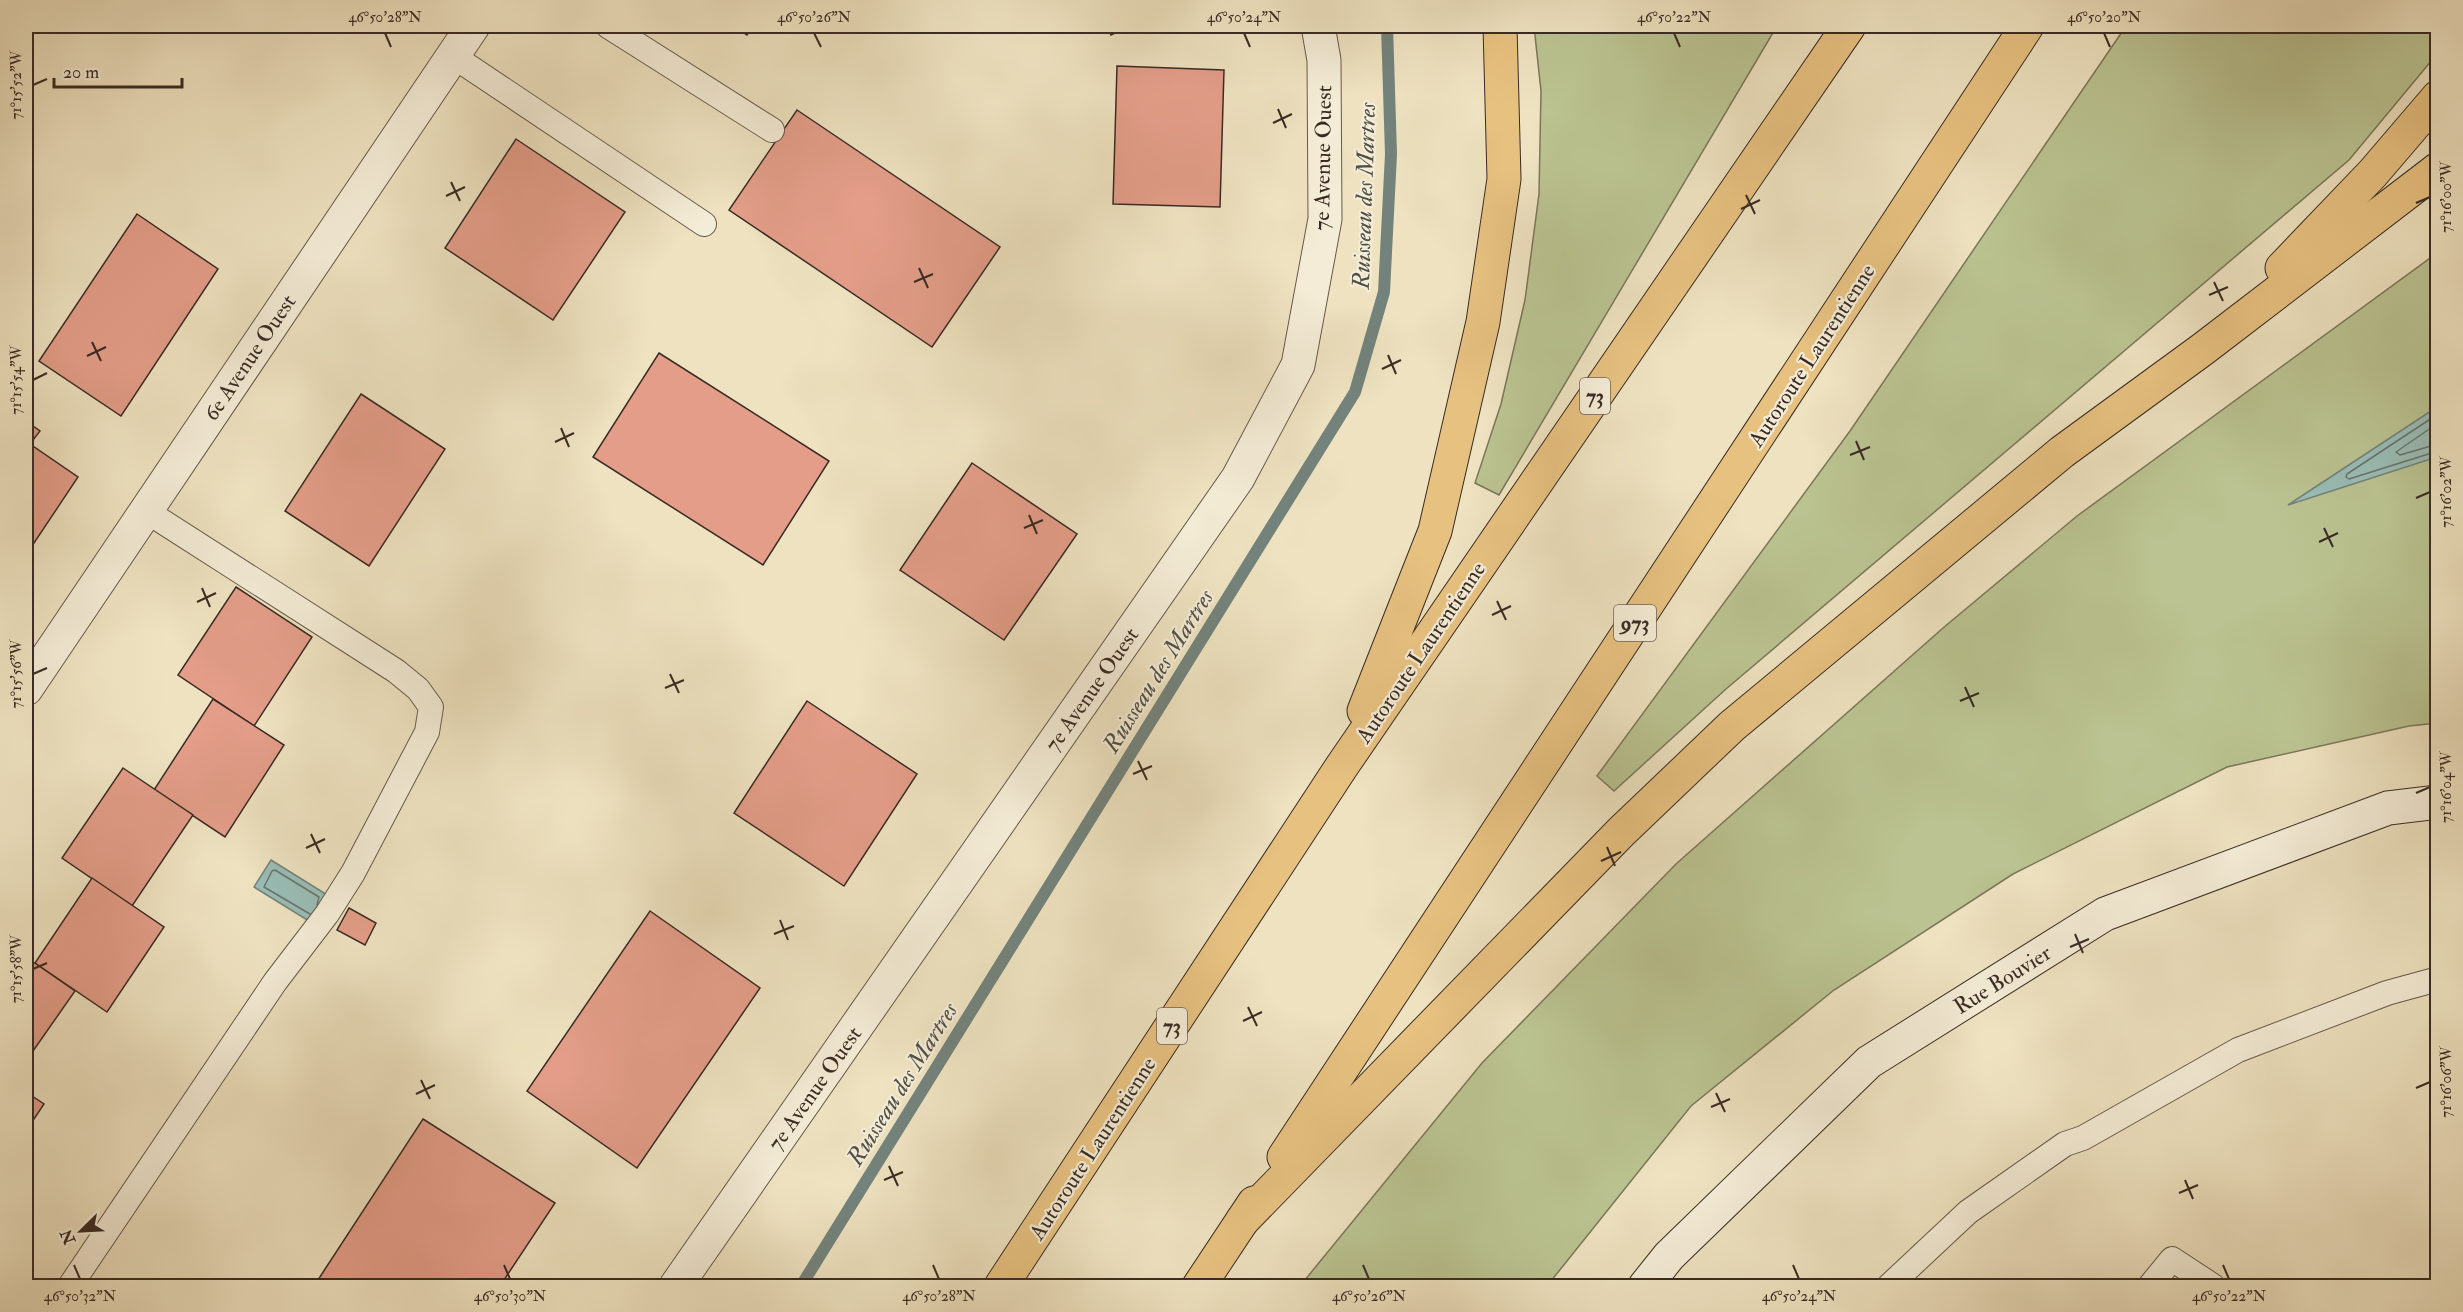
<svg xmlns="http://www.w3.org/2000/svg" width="2463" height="1312" font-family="'IM FELL Double Pica',serif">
	<rect width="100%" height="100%" fill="#eee2c0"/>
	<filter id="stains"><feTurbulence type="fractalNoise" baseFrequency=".00333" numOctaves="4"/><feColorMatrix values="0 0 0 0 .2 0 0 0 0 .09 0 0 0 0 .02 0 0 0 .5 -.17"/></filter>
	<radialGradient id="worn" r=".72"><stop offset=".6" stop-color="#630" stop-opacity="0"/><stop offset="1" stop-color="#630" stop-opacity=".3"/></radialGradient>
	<!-- green -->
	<g fill="#bac391" stroke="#7a775a" stroke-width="1.5">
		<polygon points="1534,26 1777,26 1499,495 1475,483 1501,404 1525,300 1539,194 1541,91"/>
		<polygon points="2126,26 2437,26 2437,54 2349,160 1726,689 1614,791 1597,776 1850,431"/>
		<polygon points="2437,253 2437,723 2409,726 2227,767 2013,874 1834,990 1691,1106 1547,1286 1300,1286 1482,1063 1676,864 1943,628 2077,516"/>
	</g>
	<!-- water -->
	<g fill="#99bdb6" stroke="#73837c" stroke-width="1.5">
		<polygon points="2437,407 2437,457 2288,505"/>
		<polygon points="271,860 329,896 312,923 254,887"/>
	</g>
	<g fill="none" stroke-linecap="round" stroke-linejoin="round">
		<!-- shore -->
		<g stroke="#69746d" stroke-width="1.5">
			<polyline points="2438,414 2347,474 2346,477 2349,479 2438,451"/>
			<polyline points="2438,423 2396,452 2400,455 2438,444"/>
			<polyline points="310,914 264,887 272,871 275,870 319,897 317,905"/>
		</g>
		<!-- stream -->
		<polyline stroke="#73837c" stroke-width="12" points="801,1286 1355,392 1384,292 1391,154 1387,26"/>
	</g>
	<!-- building -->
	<g fill="#e39d88" stroke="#392b24" stroke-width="1.5">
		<polygon points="733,26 753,26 747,35"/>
		<polygon points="1106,26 1129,26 1111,35"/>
		<polygon points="1117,66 1224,70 1220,207 1113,204"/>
		<polygon points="797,110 1000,247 932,347 729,210"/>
		<polygon points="516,139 625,212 553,320 445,248"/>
		<polygon points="137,214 218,269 121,416 39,361"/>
		<polygon points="659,353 829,461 763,565 593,457"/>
		<polygon points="361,394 445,449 369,566 285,511"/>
		<polygon points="26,421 40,431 30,444 78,477 26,555"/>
		<polygon points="972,463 1077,534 1004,640 900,570"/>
		<polygon points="236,587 312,637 254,726 178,675"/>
		<polygon points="213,699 284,745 225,837 154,790"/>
		<polygon points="807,701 917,774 844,886 734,813"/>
		<polygon points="123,768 193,815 132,906 62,858"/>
		<polygon points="92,878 164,927 107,1012 35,963"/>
		<polygon points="349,908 376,923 365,945 337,930"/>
		<polygon points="650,911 760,988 637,1168 527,1091"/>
		<polygon points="26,957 75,991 26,1061"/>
		<polygon points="26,1092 44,1104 26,1131"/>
		<polygon points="423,1119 555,1203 500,1286 314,1286"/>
	</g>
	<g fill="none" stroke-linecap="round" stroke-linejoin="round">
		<!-- lane casing -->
		<g stroke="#66594b" stroke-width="26">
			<g id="lane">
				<polyline points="608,26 772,130"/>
				<polyline points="453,56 704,224"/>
				<polyline points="70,1286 275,982 327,914 353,873 427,732 431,707 418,689 396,671 146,511"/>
				<polyline points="1889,1286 1968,1212 2065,1144 2083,1138 2238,1050 2387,993 2438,979"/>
				<polyline points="2150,1286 2172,1259 2213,1286"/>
			</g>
		</g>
		<!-- street casing -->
		<g stroke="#66594b" stroke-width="35">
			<g id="street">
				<polyline points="26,689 473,26"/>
				<polyline points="676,1286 1238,478 1298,365 1325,219 1324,60 1318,26"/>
			</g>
		</g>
		<!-- secondary casing -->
		<g stroke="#392b24" stroke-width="35">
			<polyline id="secondary" points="1645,1286 1669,1256 1869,1062 2105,914 2388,808 2438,802"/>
		</g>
		<!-- highway casing -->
		<g stroke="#392b24" stroke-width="35">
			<g id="highway">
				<polyline points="2282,268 2373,173 2438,97"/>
				<polyline points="1364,711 1435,531 1483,322 1504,179 1500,26"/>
				<polyline points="1284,1157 2027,26"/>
				<polyline points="1242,1221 1621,832 1732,726 2062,452 2203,349 2438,169"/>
				<polyline points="1001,1286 1342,766 1849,26"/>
				<polyline points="1199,1286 1254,1203"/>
			</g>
		</g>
		<!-- lane -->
		<use href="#lane" stroke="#f4ecd6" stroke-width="24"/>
		<!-- street -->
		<use href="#street" stroke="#f4ecd6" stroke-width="33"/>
		<!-- secondary -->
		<use href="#secondary" stroke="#f4ecd6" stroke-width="33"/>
		<!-- highway -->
		<use href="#highway" stroke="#e7c180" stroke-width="33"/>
	</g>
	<!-- ticks -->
	<path fill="none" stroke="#392b24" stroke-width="2" d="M385,33l6,14M814,33l7,14M1244,33l6,14M1674,33l6,14M2104,33l6,14M33,85l14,-6M1278,109l8,19M1273,123l19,-9M451,182l9,19M1746,195l9,19M446,196l19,-9M2416,203l14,-6M1741,209l19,-9M919,268l9,20M914,282l19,-8M2214,282l9,19M2209,295l19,-8M92,342l9,19M1388,355l8,19M87,356l19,-9M1382,369l19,-9M33,380l14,-7M561,428l8,19M1856,441l8,19M555,442l19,-9M1850,455l20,-8M2416,498l14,-6M1029,515l8,19M1024,528l19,-8M2324,528l9,19M2319,542l19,-9M202,588l8,19M1497,601l9,19M197,602l19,-9M1492,615l19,-9M33,674l14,-6M670,674l9,19M1965,687l9,20M665,688l19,-8M1960,701l19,-8M1138,761l9,19M1133,774l19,-8M2416,793l14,-6M311,834l9,19M1607,847l8,19M306,848l19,-9M1601,861l20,-9M780,920l8,20M774,934l20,-8M2075,934l8,19M2070,947l19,-8M33,969l14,-6M1248,1007l9,19M1243,1021l19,-9M421,1080l9,19M2416,1088l14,-6M1716,1093l9,19M416,1094l19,-9M1711,1107l19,-8M889,1166l9,20M884,1180l19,-8M2185,1180l8,19M2179,1193l19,-8M74,1265l6,14M504,1265l6,14M933,1265l6,14M1363,1265l6,14M1793,1265l6,14M2223,1265l6,14"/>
	<g text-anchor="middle" stroke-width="4.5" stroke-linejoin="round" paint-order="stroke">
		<!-- shield labels -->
		<g fill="#f4ecd6" stroke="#716559" stroke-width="1.5">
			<rect x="1580" y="378" width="30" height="36" rx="4.5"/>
			<rect x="1614" y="605" width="42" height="36" rx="4.5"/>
			<rect x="1157" y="1008" width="30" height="36" rx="4.5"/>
		</g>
		<g font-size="21" font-weight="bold" fill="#392b24">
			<text x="1595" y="403">73</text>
			<text x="1635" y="630">973</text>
			<text x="1172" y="1033">73</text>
		</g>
		<!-- street labels -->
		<g font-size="22" fill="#392b24" stroke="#f4ecd6">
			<text transform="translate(1322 158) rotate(-89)" y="8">7e Avenue Ouest</text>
			<text transform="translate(1811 355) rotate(-57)" y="8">Autoroute Laurentienne</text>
			<text transform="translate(249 357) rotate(-56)" y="8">6e Avenue Ouest</text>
			<text transform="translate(1420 652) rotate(-56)" y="8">Autoroute Laurentienne</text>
			<text transform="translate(1091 689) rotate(-55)" y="8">7e Avenue Ouest</text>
			<text transform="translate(2002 979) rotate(-32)" y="8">Rue Bouvier</text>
			<text transform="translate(814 1088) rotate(-55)" y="8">7e Avenue Ouest</text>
			<text transform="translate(1092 1148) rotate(-57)" y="8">Autoroute Laurentienne</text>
		</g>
		<!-- water labels -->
		<g font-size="24" font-style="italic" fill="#515048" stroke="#f4ecd6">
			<text transform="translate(1364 196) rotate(-88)" y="8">Ruisseau des Martres</text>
			<text transform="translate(1158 671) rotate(-58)" y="8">Ruisseau des Martres</text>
			<text transform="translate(902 1084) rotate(-58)" y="8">Ruisseau des Martres</text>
		</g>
	</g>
	<!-- margin -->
	<rect width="2463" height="1312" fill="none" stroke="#eee2c0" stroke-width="66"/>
	<!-- north arrow -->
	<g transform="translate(81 1231) rotate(246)" stroke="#f4ecd6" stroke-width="4.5" paint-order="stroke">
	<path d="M0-4.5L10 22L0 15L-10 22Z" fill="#392b24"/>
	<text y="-9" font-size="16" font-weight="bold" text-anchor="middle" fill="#392b24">N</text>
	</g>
	<!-- scale -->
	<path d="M54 78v9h128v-9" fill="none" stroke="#392b24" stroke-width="3"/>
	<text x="63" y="78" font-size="18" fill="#392b24" stroke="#f4ecd6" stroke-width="4.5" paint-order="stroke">20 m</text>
	<rect x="33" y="33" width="2397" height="1246" fill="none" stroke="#392b24" stroke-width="2"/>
	<g font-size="15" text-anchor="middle" fill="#392b24">
		<text x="385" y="22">46°50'28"N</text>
		<text x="814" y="22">46°50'26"N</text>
		<text x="1244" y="22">46°50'24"N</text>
		<text x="1674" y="22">46°50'22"N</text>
		<text x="2104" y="22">46°50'20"N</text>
		<text transform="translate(16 85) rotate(-90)" y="5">71°15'52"W</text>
		<text transform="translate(2446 197) rotate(-90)" y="5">71°16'00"W</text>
		<text transform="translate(16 380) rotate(-90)" y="5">71°15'54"W</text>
		<text transform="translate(2446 492) rotate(-90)" y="5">71°16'02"W</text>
		<text transform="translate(16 674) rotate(-90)" y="5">71°15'56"W</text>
		<text transform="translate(2446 787) rotate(-90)" y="5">71°16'04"W</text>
		<text transform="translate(16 969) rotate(-90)" y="5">71°15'58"W</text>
		<text transform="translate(2446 1082) rotate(-90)" y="5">71°16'06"W</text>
		<text x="80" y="1301">46°50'32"N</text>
		<text x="510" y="1301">46°50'30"N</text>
		<text x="939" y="1301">46°50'28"N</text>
		<text x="1369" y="1301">46°50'26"N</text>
		<text x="1799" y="1301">46°50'24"N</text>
		<text x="2229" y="1301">46°50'22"N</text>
	</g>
	<rect width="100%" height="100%" filter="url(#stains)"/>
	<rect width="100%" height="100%" fill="url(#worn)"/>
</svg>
